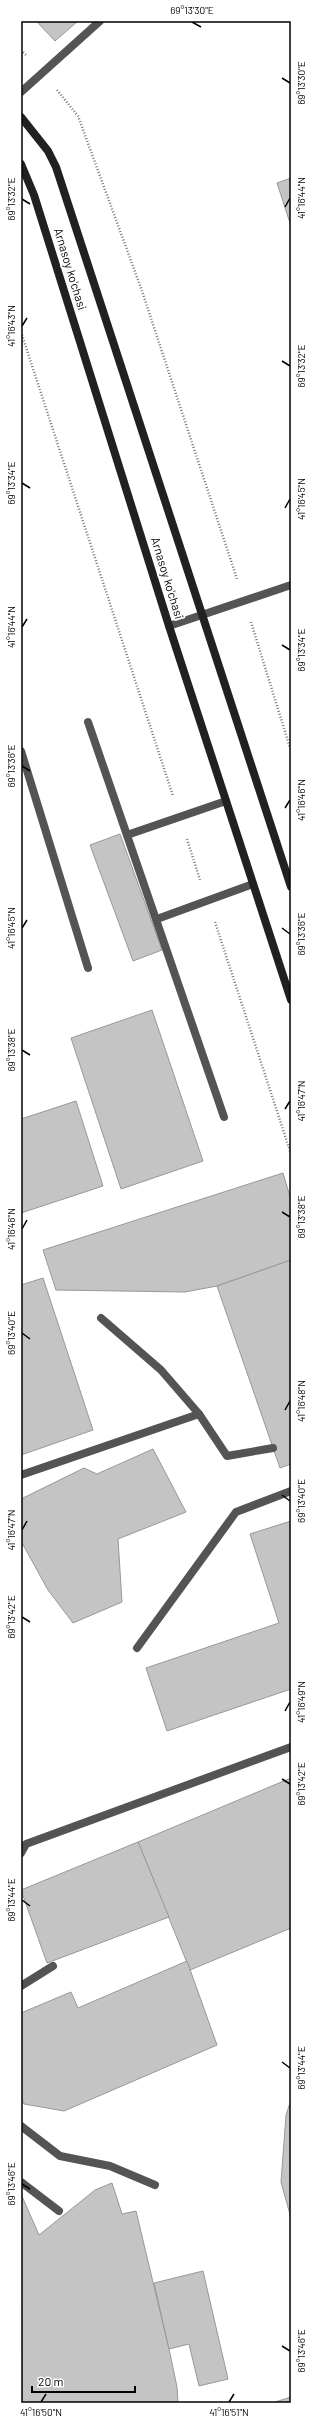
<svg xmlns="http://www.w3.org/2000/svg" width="312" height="2424" font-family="Barlow,sans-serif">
	<rect width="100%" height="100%" fill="#fff"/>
	<!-- building -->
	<g fill="#c4c4c4" stroke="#989898">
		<polygon points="41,21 78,21 55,41 38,23"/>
		<polygon points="291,178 291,226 277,183"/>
		<polygon points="120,834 162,950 133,961 90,845"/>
		<polygon points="152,1010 203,1161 121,1189 71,1038"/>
		<polygon points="76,1101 103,1186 21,1213 21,1119"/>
		<polygon points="283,1173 291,1200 291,1260 217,1286 185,1292 56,1290 43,1250"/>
		<polygon points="291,1260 291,1464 280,1468 217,1286"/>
		<polygon points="43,1278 93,1430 21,1455 21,1285"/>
		<polygon points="153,1449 186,1512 118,1539 122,1602 73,1623 48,1590 21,1541 21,1499 84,1468 97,1474"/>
		<polygon points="291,1521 291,1689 167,1731 146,1668 279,1623 250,1534"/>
		<polygon points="291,1778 291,1928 190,1970 138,1842"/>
		<polygon points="138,1842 169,1917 47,1963 21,1890"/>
		<polygon points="187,1961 217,2045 64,2111 24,2104 21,2097 21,2013 71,1992 78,2008"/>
		<polygon points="291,2100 291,2218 281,2182 286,2115"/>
		<polygon points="112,2183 122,2214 136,2211 169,2349 177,2387 178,2403 22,2403 21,2194 39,2235 95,2190"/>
		<polygon points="203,2271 228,2379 199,2386 189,2344 169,2349 154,2283"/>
		<polygon points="291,2397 291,2403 272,2403"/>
	</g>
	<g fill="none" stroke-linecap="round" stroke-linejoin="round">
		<!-- path -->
		<g stroke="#767676" stroke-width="2.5" stroke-dasharray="1 2" stroke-linecap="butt">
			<polyline points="21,50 27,56"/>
			<polyline points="57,90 78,116 141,288 237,579"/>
			<polyline points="21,332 173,796"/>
			<polyline points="251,622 291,751"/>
			<polyline points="187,839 200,880"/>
			<polyline points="215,922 291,1154"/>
		</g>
		<!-- service -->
		<g stroke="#545454" stroke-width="8">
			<polyline points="88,722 224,1117"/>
			<polyline points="21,751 88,968"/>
			<polyline points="127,835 226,801"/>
			<polyline points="157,919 253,884"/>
			<polyline points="101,1318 161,1370 199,1414 227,1456 273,1448"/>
			<polyline points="21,1475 199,1414"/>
			<polyline points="137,1648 236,1512 291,1491"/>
			<polyline points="21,1853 26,1844 291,1747"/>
			<polyline points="21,1986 53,1966"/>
			<polyline points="21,2126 60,2156 110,2166 155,2185"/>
			<polyline points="21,2182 59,2211"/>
		</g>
		<!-- minor -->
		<g stroke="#545454" stroke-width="8">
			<polyline points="21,92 100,21"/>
			<polyline points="169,626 291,585"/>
		</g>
		<!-- secondary -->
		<g stroke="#212121" stroke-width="8">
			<polyline points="21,117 48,151 56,167 291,887"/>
			<polyline points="21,164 34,195 169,626 291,1000"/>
		</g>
	</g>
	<!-- ticks -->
	<path fill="none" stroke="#000" stroke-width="1.5" d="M192,22l9,5M282,78l8,5M22,199l8,5M285,207l5,-9M22,326l5,-8M282,361l8,5M22,483l8,5M285,508l5,-9M22,627l5,-8M282,645l8,5M22,766l8,5M285,808l5,-8M22,928l5,-8M282,928l8,6M22,1050l8,5M285,1109l5,-8M282,1212l8,5M22,1229l5,-9M22,1333l8,6M285,1410l5,-9M282,1495l8,6M22,1530l5,-9M22,1617l8,5M285,1711l5,-9M282,1779l8,5M22,1900l8,6M282,2062l8,6M22,2184l8,5M282,2346l8,5M41,2402l5,-8M229,2402l5,-8"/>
	<g text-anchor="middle" stroke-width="4" stroke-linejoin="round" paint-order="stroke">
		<!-- street labels -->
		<g font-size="12" fill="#000" stroke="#fff">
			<text transform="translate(70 269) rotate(73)" y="4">Arnasoy ko'chasi</text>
			<text transform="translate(167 578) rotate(73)" y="4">Arnasoy ko'chasi</text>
		</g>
	</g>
	<!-- border -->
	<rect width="312" height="2424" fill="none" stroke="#ffffff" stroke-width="44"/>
	<!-- scale -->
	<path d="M32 2386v6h103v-6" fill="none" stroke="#000000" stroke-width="2"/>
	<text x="38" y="2386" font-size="12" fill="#000000" stroke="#ffffff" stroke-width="3" paint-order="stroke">20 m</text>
	<rect x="22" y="22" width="268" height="2380" fill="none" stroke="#000" stroke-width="1.5"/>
	<g font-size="10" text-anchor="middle" fill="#000">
		<text x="192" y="14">69°13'30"E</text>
		<text transform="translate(301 83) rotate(-90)" y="4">69°13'30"E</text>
		<text transform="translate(301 198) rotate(-90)" y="4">41°16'44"N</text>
		<text transform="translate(11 199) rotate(-90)" y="4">69°13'32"E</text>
		<text transform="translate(11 326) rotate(-90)" y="4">41°16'43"N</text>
		<text transform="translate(301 366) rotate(-90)" y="4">69°13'32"E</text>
		<text transform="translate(11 483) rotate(-90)" y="4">69°13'34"E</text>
		<text transform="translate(301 499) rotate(-90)" y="4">41°16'45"N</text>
		<text transform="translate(11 627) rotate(-90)" y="4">41°16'44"N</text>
		<text transform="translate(301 650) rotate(-90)" y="4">69°13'34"E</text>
		<text transform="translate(11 766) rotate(-90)" y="4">69°13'36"E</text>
		<text transform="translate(301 800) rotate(-90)" y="4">41°16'46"N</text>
		<text transform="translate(11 928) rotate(-90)" y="4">41°16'45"N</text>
		<text transform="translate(301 934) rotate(-90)" y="4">69°13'36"E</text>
		<text transform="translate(11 1050) rotate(-90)" y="4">69°13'38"E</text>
		<text transform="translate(301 1101) rotate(-90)" y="4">41°16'47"N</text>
		<text transform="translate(301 1217) rotate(-90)" y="4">69°13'38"E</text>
		<text transform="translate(11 1229) rotate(-90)" y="4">41°16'46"N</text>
		<text transform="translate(11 1333) rotate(-90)" y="4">69°13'40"E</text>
		<text transform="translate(301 1401) rotate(-90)" y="4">41°16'48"N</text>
		<text transform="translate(301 1501) rotate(-90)" y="4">69°13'40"E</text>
		<text transform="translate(11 1530) rotate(-90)" y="4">41°16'47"N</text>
		<text transform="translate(11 1617) rotate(-90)" y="4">69°13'42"E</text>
		<text transform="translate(301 1702) rotate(-90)" y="4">41°16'49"N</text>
		<text transform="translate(301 1784) rotate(-90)" y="4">69°13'42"E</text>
		<text transform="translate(11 1900) rotate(-90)" y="4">69°13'44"E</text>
		<text transform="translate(301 2068) rotate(-90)" y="4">69°13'44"E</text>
		<text transform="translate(11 2184) rotate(-90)" y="4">69°13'46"E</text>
		<text transform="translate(301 2351) rotate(-90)" y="4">69°13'46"E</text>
		<text x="41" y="2416">41°16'50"N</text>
		<text x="229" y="2416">41°16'51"N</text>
	</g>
</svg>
